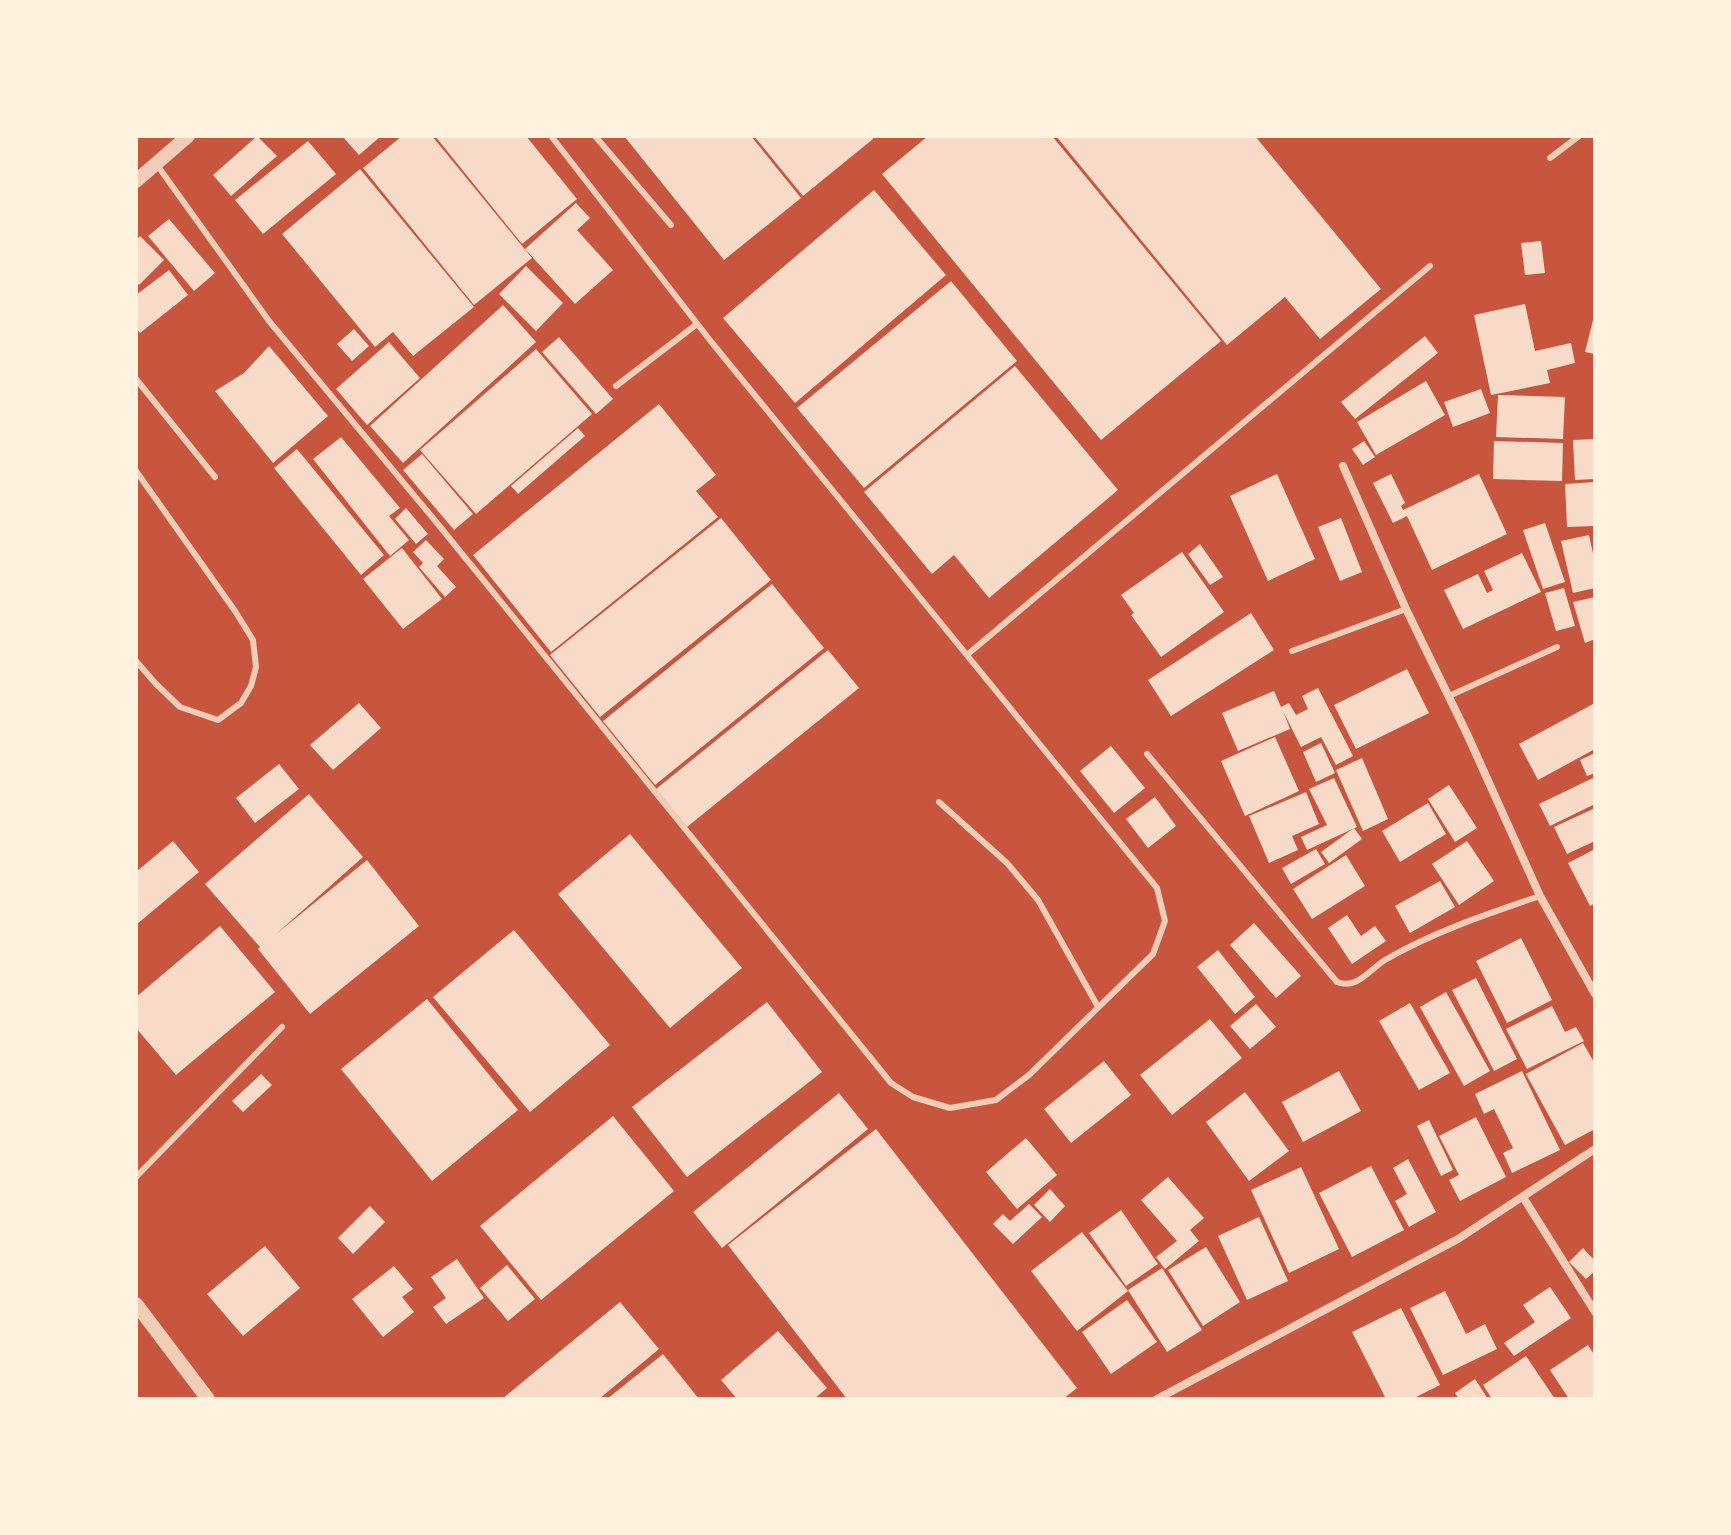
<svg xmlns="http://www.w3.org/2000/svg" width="1731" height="1535" font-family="'Noto Serif',serif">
	<rect width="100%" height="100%" fill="#c8553d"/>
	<!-- building -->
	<g fill="#f7dbc8">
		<polygon points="257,136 277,156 231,196 213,175"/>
		<polygon points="342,136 381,136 359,155"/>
		<polygon points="402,136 432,136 532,258 474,305 363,168"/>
		<polygon points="435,136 526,136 577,199 522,244"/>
		<polygon points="624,136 751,136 801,198 724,260"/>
		<polygon points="754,136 871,136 873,139 803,196"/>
		<polygon points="928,136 1052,136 1221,341 1101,440 882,174"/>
		<polygon points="1056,136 1255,136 1381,289 1320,339 1285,297 1227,345"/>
		<polygon points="308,141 336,174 263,234 235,200"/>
		<polygon points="360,169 474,307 413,356 393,332 375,347 282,234"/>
		<polygon points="874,190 946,275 795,403 723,318"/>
		<polygon points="576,203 590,218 577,230 613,270 575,304 525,249"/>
		<polygon points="169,219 215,273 194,291 148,236"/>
		<polygon points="140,236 164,260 139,285 136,282 136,240"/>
		<polygon points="1541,241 1545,273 1525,275 1521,243"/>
		<polygon points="526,266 563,303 536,331 499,294"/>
		<polygon points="169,270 188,295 140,333 136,328 136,295"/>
		<polygon points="951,281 1017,361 864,488 797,408"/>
		<polygon points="1525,304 1535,351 1571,343 1575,363 1547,370 1550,383 1491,395 1474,315"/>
		<polygon points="503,305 536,342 403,463 370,426"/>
		<polygon points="1594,316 1595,316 1595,354 1585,352"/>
		<polygon points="354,329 369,346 352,361 337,344"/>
		<polygon points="1425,336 1438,353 1355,419 1341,402"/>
		<polygon points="559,337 613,399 596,414 542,352"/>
		<polygon points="389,342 420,378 367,425 336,389"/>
		<polygon points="269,346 328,416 273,463 215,391 244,373"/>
		<polygon points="536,349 592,414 476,514 420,450"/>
		<polygon points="1015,366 1118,490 989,598 954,555 932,574 864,492"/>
		<polygon points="1426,381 1445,415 1376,455 1357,422"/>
		<polygon points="1481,389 1490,413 1453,427 1444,402"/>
		<polygon points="1498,395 1565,397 1563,439 1496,437"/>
		<polygon points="659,404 716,475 696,491 718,517 551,652 473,555"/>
		<polygon points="578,428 585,436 518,494 511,486"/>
		<polygon points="341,437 400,508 389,516 409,540 390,556 313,459"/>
		<polygon points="1595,439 1595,479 1575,480 1573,440"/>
		<polygon points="1364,441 1375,457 1363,465 1352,449"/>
		<polygon points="1494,441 1563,443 1562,481 1493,479"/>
		<polygon points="297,449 384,555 361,575 274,468"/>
		<polygon points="422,454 473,514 454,530 403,470"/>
		<polygon points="1277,474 1315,559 1268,581 1230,496"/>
		<polygon points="1391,474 1405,503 1401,506 1403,510 1479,474 1507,534 1432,570 1407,516 1393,523 1373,483"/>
		<polygon points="1595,482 1595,526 1567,527 1565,484"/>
		<polygon points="406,508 428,534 416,544 395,519"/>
		<polygon points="721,518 771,580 600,717 550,655"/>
		<polygon points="1341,518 1362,572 1340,581 1318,527"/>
		<polygon points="1545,523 1565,582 1543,589 1523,530"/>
		<polygon points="1589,535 1595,563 1595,588 1573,593 1561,541"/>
		<polygon points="426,540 444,559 437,566 456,587 445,597 419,567 423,563 413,552"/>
		<polygon points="1200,544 1223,577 1210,585 1188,554"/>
		<polygon points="402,548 442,599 403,629 363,579"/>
		<polygon points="1182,552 1224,612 1161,657 1131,615 1134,613 1121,595"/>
		<polygon points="1522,553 1541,592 1463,629 1444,590 1478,574 1487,593 1493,590 1484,571"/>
		<polygon points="772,584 824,648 655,785 603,721"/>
		<polygon points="1564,588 1575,626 1556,631 1545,593"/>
		<polygon points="1595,597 1595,639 1585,643 1573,602"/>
		<polygon points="1251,613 1274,650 1171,716 1148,680"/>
		<polygon points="828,650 859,688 687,827 656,789"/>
		<polygon points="1407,669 1429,713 1356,749 1334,705"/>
		<polygon points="1318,688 1353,756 1336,765 1321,737 1301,747 1283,711 1290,729 1238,751 1222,713 1274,691 1281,707 1289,703 1296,715 1308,709 1302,696"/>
		<polygon points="359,703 381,728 333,770 310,745"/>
		<polygon points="1593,704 1595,749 1538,780 1519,744"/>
		<polygon points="1275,737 1299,791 1245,816 1221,761"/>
		<polygon points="1321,743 1335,773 1316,782 1303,752"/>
		<polygon points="1111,746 1145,788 1114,813 1080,771"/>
		<polygon points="1595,753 1595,773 1587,776 1580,760"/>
		<polygon points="1362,758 1388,819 1363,831 1336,770"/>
		<polygon points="279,764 299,789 255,823 236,798"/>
		<polygon points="1595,777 1595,804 1550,826 1539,804"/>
		<polygon points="1334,778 1357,827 1307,850 1301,837 1327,825 1309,789"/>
		<polygon points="1449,785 1477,828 1455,842 1428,799"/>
		<polygon points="1306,792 1319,824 1292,836 1298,850 1269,863 1249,816"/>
		<polygon points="309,794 363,857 275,935 367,860 419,926 310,1014 258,949 260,947 205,884"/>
		<polygon points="1155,797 1176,826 1148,848 1126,819"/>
		<polygon points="1428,803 1446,834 1400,862 1382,831"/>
		<polygon points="1595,808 1595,841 1567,854 1554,827"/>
		<polygon points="1354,828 1362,839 1329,863 1321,852"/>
		<polygon points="630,834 742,968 670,1028 558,894"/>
		<polygon points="173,841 199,872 136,925 136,872"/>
		<polygon points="1467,841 1494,881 1459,905 1432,864"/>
		<polygon points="1316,849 1325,864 1291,884 1282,868"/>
		<polygon points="1595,849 1595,903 1590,906 1568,863"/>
		<polygon points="1346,855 1365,886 1312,919 1293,889"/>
		<polygon points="1440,881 1455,907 1410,933 1395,906"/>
		<polygon points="1347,915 1361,936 1375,926 1386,941 1352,964 1328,928"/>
		<polygon points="1254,923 1301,976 1276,998 1230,945"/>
		<polygon points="220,926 275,992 176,1075 136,1028 136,997"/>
		<polygon points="514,930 610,1045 530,1112 433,997"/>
		<polygon points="1521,938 1552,1000 1507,1023 1476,961"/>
		<polygon points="1218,950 1255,997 1235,1014 1197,967"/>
		<polygon points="1476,978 1517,1059 1494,1071 1452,990"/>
		<polygon points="1446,992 1490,1071 1464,1086 1420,1007"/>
		<polygon points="427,999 518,1110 432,1181 341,1069"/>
		<polygon points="767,1002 822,1072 687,1177 632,1107"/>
		<polygon points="1410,1003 1450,1073 1419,1090 1379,1021"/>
		<polygon points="1256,1004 1276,1027 1250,1049 1230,1026"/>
		<polygon points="1552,1006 1565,1032 1576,1027 1584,1041 1527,1069 1506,1029"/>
		<polygon points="1210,1019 1242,1058 1172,1115 1140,1075"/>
		<polygon points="1583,1043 1595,1064 1595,1129 1565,1145 1526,1074"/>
		<polygon points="1104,1061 1131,1095 1071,1143 1044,1109"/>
		<polygon points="1339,1071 1361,1111 1303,1142 1282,1102"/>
		<polygon points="1522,1071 1560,1150 1512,1173 1503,1153 1513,1148 1494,1109 1484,1114 1475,1094"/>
		<polygon points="261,1074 272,1085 243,1112 232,1101"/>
		<polygon points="1245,1092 1289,1151 1249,1181 1206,1122"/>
		<polygon points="839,1093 868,1129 722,1248 693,1212"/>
		<polygon points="613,1116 674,1191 541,1300 480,1226"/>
		<polygon points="1476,1117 1506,1177 1460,1201 1449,1180 1459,1175 1439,1136"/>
		<polygon points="1429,1120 1453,1170 1441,1176 1417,1126"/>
		<polygon points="876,1129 1077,1388 1063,1399 847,1399 728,1245"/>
		<polygon points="1026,1138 1057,1175 1017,1209 986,1172"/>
		<polygon points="1408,1159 1436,1212 1409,1227 1395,1201 1407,1194 1393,1168"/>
		<polygon points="1371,1166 1404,1230 1352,1257 1319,1193"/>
		<polygon points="1301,1167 1339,1249 1289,1273 1251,1190"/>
		<polygon points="1168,1177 1204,1218 1190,1230 1199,1241 1165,1269 1156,1257 1177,1241 1141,1200"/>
		<polygon points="1050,1189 1065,1206 1050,1222 1034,1205"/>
		<polygon points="1029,1204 1042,1217 1013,1244 993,1224 1003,1214 1010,1221"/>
		<polygon points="370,1206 385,1222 353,1254 338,1238"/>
		<polygon points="1121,1210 1158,1264 1126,1286 1089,1233"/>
		<polygon points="1259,1217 1288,1281 1247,1300 1218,1236"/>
		<polygon points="1082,1232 1128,1291 1077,1331 1031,1271"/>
		<polygon points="265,1246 300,1288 243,1336 207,1294"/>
		<polygon points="1206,1247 1240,1302 1203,1326 1168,1270"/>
		<polygon points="1583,1248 1595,1261 1595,1271 1586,1279 1569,1262"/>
		<polygon points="457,1259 484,1298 446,1324 433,1307 446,1298 431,1277"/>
		<polygon points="507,1265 535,1299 508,1321 480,1288"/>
		<polygon points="394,1266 413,1289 402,1297 414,1312 383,1337 352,1299"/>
		<polygon points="1162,1268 1202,1330 1167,1352 1128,1290"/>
		<polygon points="1550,1287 1571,1318 1514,1356 1504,1343 1535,1322 1523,1305"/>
		<polygon points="1445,1291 1466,1334 1485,1324 1497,1349 1443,1375 1410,1308"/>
		<polygon points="1127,1300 1157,1342 1111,1374 1082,1332"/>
		<polygon points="620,1302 659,1349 599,1399 502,1399"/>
		<polygon points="1401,1308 1440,1385 1412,1399 1386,1399 1352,1332"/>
		<polygon points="778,1331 827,1388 814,1399 737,1399 721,1380"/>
		<polygon points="1588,1345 1595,1356 1595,1399 1569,1399 1550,1370"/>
		<polygon points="663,1354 699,1399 607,1399"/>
		<polygon points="1526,1356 1555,1399 1492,1399 1483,1385"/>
		<polygon points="1475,1379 1488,1399 1459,1399 1455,1393"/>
	</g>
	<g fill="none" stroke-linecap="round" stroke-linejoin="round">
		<!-- service -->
		<g stroke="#f1ccb7" stroke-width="6">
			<polyline points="595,136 671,225"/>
			<polyline points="1550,158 1579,136"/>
			<polyline points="157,165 269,321 437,523 891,1083 913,1097 950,1108 996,1100 1029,1075 1153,954 1165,921 1157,888 713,344 551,136"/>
			<polyline points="136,379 215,477"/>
			<polyline points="616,386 697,324"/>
			<polyline points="136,471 235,611 253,640 256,667 251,686 241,703 218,720 180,707 156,684 136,661"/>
			<polyline points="1292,651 1406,609"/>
			<polyline points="968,654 1430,266"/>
			<polyline points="1449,696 1557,647"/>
			<path d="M1147,754l190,228c20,8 32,-12 48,-22 48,-28 102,-46 155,-64"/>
			<polyline points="939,802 1007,863 1038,900 1097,1005"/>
			<polyline points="136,1177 282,1027"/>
		</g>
		<!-- minor -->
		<g stroke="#f1ccb7" stroke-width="8">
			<polyline points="1343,466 1406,609 1467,734 1540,896 1595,994"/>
			<polyline points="1523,1197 1595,1312"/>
			<polyline points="1157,1399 1458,1239 1595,1149"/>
		</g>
		<!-- tertiary -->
		<g stroke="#f1ccb7" stroke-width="14">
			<polyline points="136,181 188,136"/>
			<polyline points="136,1304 208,1399"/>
		</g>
	</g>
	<!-- border -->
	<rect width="1731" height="1535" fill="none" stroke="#fff3e0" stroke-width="276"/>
</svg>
